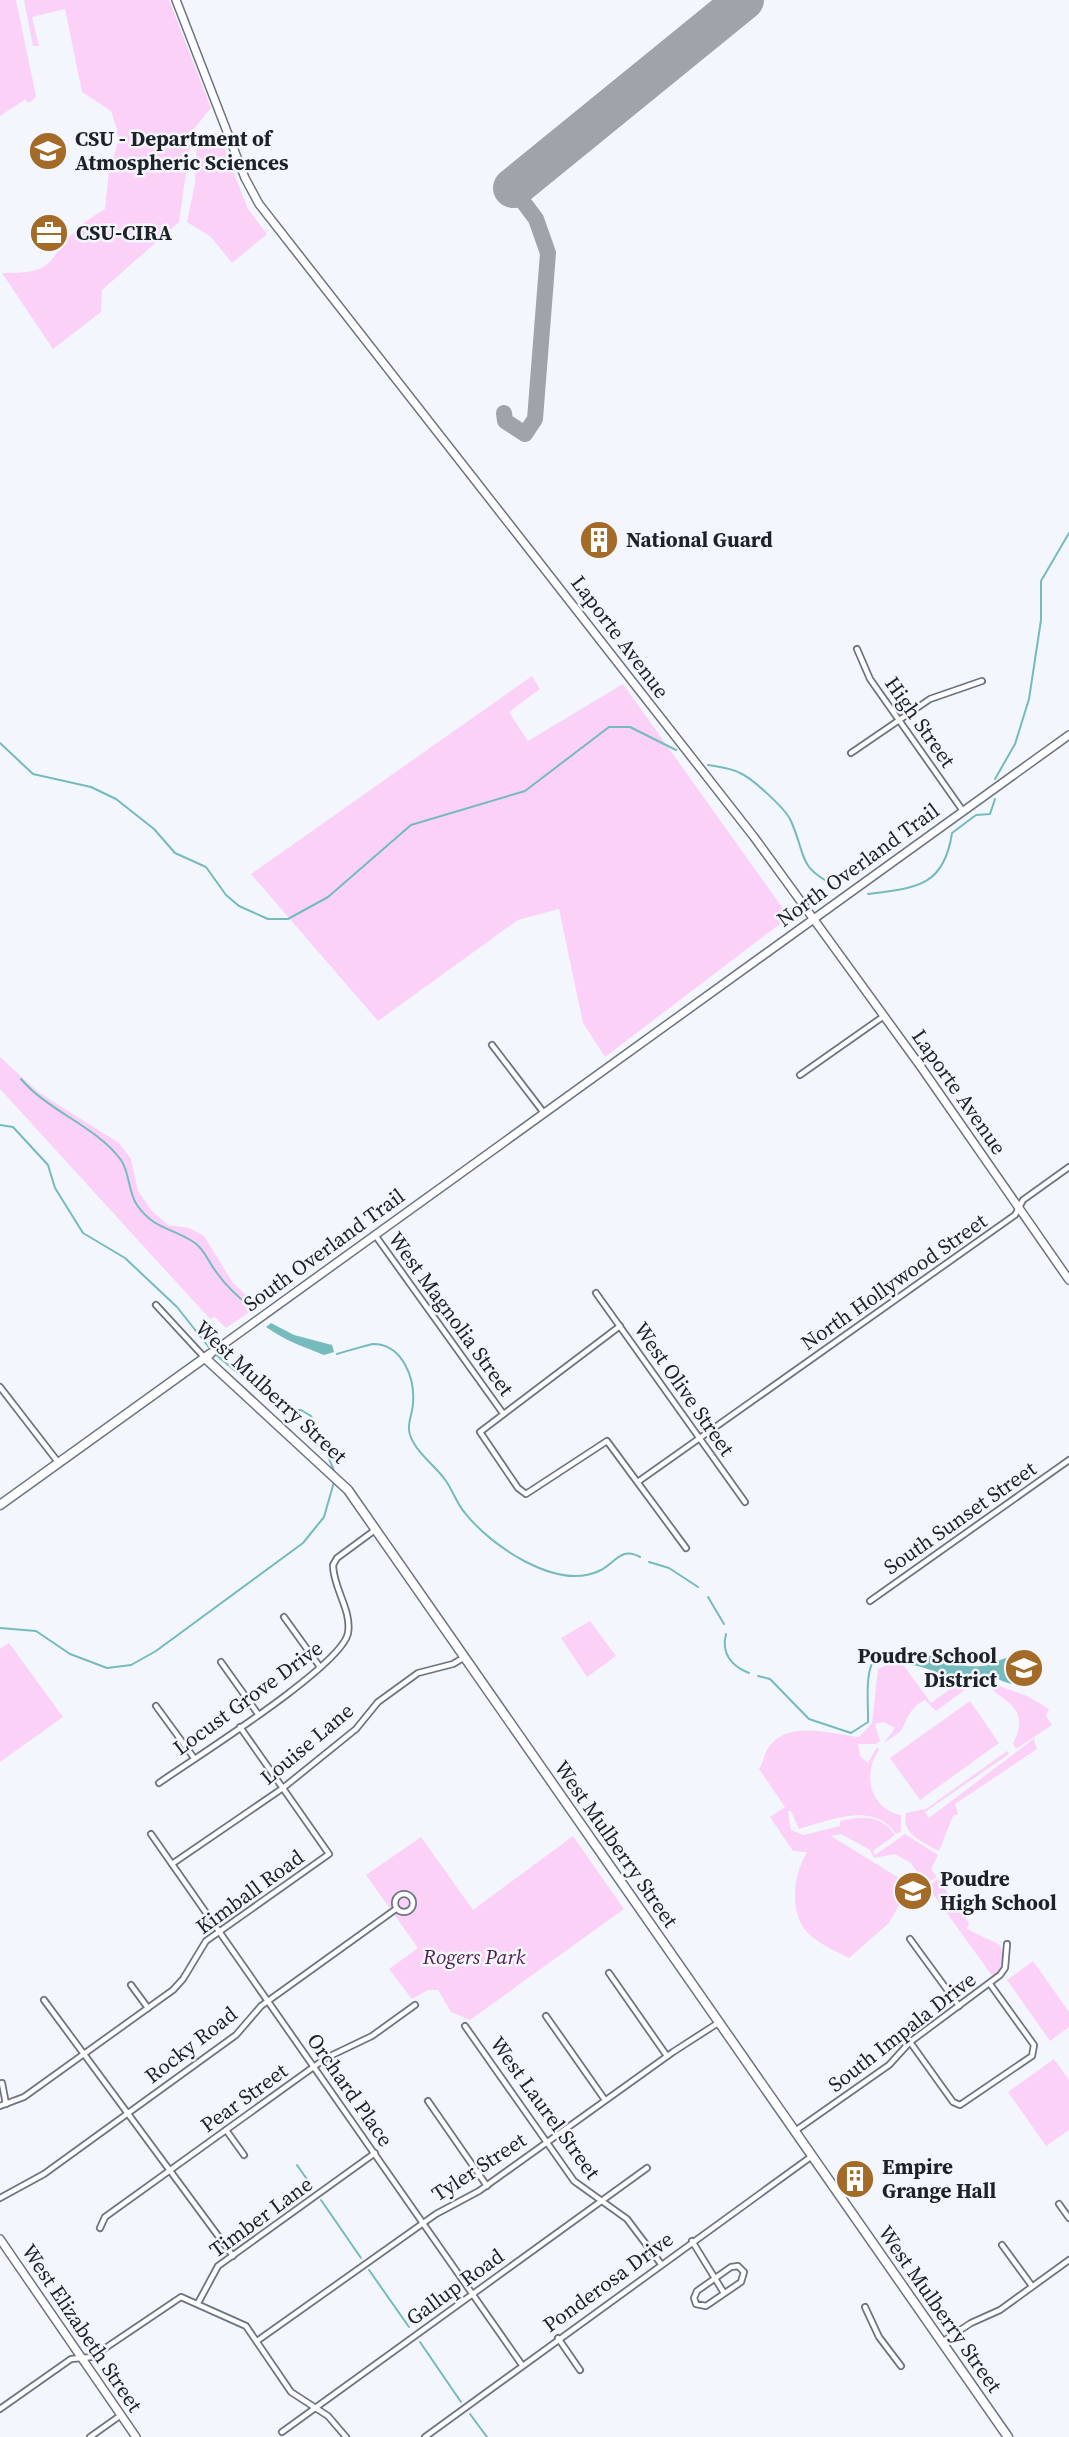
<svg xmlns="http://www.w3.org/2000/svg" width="1069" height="2437" font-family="'Source Serif 4',serif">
	<rect width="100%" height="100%" fill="#f3f6fd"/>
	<!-- green -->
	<g fill="#fbd1f8">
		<polygon points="0,0 16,0 36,96 32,101 27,103 26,99 0,116"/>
		<path d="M24,0h145l42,108 -19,23 -13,91 -77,68 -1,22 -48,37 -51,-76c57,0 41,-11 75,-44 8,-8 19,-14 28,-20l4,-38 9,-29 -1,-13 -6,-18 -29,-19 -17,-83 -33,8 7,29h-6z"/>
		<polygon points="215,133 219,135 248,209 267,234 232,263 211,237 187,222 195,183 197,139 202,134"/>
		<polygon points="532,676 540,689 509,712 528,741 623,684 789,917 605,1057 583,1023 559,909 518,920 378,1021 251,874"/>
		<polygon points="0,1057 38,1092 119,1143 131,1159 138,1191 151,1210 168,1225 189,1228 204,1236 233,1283 258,1306 226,1328 215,1317 210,1319 0,1089"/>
		<polygon points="590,1621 616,1656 587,1677 561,1638"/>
		<polygon points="9,1643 63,1717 0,1762 0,1649"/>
		<path d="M899,1659l32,44 29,-21 9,5 -33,24 -11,-11c-12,5 -17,16 -22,27 -2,6 -14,12 -19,16l11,-15 -11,-6 -9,2 5,17 -4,3h-18l2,12 8,7 9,-16 2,3c-17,24 -9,59 22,65v16l-5,3c-23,-33 -64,-14 -97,-5l-8,-18h-3l3,19 13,5 36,-9v-5c22,-5 41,-7 55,14l-22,16 2,4 30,-21 33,21 -7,14 6,8 -12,7 -14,-21 -16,-9 -21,4 -4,-8 -29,-16 -10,2 73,45 4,8 -19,34 -40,35c-13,-7 -28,-13 -39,-23 -22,-20 -17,-60 -3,-83l-14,-1 -23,-34 15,-10 -26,-38c4,-6 5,-14 9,-21 19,-29 64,-14 91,-11l13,-14 6,-54z"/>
		<path d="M983,1680l44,16 22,13 -3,7 6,9 -36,24 -3,-5c20,-40 -14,-42 -30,-64z"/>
		<polygon points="970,1701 999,1743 920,1800 890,1758"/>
		<path d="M1036,1737l-2,3 3,9 -82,55 3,10 -5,2 -14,35c-16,-9 -38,-16 -33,-38l20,-4 81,-58 2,3 -84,58 4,6z"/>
		<polygon points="573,1836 624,1909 470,2020 451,2012 438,1990 428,1990 412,1999 389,1969 418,1948 366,1875 421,1837 473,1910"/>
		<path d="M938,1879l31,44 -2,6 33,16c6,12 2,23 -7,32l-65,-90z"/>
		<polygon points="1033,1961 1069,2012 1069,2027 1050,2041 1007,1980"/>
		<polygon points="1054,2059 1069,2080 1069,2130 1046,2146 1008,2092"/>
	</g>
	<!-- water -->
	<g fill="#75bbbd">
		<path d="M271,1323l23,12 38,10 2,7 -10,3c-22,-9 -38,-14 -58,-28z"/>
		<path d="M911,1652c23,1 44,17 71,14 19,-2 25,-17 48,-4l3,9 -3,8c-20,14 -29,-4 -48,-4 -7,-1 -15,4 -23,3 -16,0 -31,-12 -49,-13l-4,-6z"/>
	</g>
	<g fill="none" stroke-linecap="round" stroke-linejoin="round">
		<!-- stream -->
		<g stroke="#75bbbd" stroke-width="2">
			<polyline points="0,743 33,774 91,787 116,799 154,829 175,853 206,867 226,895 239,906 268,919 288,919 328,897 411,825 525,791 609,727 630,727 676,750"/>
			<path d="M708,765c10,2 23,3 32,8 12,5 46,36 51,48 17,39 5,45 48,67"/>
			<polyline points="995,779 1015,744 1029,699 1041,620 1041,581 1069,533"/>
			<path d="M868,894c48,-6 76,-7 84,-61l24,-18 14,-1 5,-15"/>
			<path d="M21,1079c28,33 75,47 100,81 9,13 7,32 16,45 17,25 37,23 58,38 10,7 14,20 22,30 9,13 21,24 34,34"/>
			<polyline points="0,1125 13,1127 48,1165 55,1188 83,1233 125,1258 177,1307 211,1350"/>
			<polyline points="215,1354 283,1410 301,1410 311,1416 335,1473"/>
			<path d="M337,1354c6,-2 31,-9 36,-10 30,0 42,35 40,59 0,9 -5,18 -4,27 2,19 27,36 37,51 7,10 11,23 19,32 25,32 91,78 134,58 16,-7 21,-25 41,-14"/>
			<polyline points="649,1562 669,1568 698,1587"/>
			<polyline points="708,1597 724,1624"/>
			<polyline points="0,1628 36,1631 70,1654 107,1668 131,1665 156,1651 303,1543 324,1517 334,1482"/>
			<path d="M726,1634c-5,19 5,32 23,39"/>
			<path d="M758,1676l12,3 39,40 42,14 17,-11c1,-26 -10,-87 39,-65"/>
			<polyline points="297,2165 313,2188"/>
			<polyline points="321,2200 361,2258"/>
			<polyline points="369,2270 409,2327"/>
			<polyline points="420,2342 461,2402"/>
			<polyline points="470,2414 487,2437"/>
		</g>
		<!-- taxiway -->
		<polyline stroke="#a0a4aa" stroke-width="16" points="504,413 505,421 525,434 535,419 548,253 536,219 513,188"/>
		<!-- runway -->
		<polyline stroke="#a0a4aa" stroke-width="40" points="513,188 744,0"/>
		<!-- street casing -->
		<g stroke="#6c7482" stroke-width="8">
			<g id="street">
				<polyline points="857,649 870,679 963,811"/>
				<polyline points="851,753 930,699 982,681"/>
				<polyline points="492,1045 544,1113"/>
				<polyline points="800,1075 884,1016"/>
				<polyline points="375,1235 502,1412"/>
				<polyline points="596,1293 745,1502"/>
				<polyline points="156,1305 204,1357"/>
				<polyline points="620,1326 480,1432 518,1488 526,1494 607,1441 686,1548"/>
				<polyline points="0,1387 58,1462"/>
				<polyline points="639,1481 1015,1215 1023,1200 1069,1167"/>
				<polyline points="870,1601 1069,1460"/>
				<polyline points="284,1617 320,1667"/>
				<polyline points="221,1662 258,1714"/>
				<polyline points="156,1706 194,1758"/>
				<path d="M159,1783c34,-24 183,-117 189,-150 4,-23 -15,-45 -15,-68l4,-7 38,-28"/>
				<polyline points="151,1834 522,2365"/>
				<polyline points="172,1864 283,1788 356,1729 378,1702 418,1673 453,1664 463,1658"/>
				<circle cx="404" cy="1903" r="9"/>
				<polyline points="910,1939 959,2006"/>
				<polyline points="609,1973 667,2056"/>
				<polyline points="131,1985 148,2008"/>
				<polyline points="44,2000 233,2256"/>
				<polyline points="546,2016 605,2100"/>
				<polyline points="465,2026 574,2181 627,2219 661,2264"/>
				<polyline points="910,2042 953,2102 960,2105 1032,2056 1034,2045 990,1984"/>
				<polyline points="2,2083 6,2104"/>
				<polyline points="428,2101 487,2186"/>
				<polyline points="0,2106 24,2097 173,1990 183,1979 206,1941 329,1854 240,1727"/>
				<polyline points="226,2130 244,2155"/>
				<polyline points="795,2131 889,2065 910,2042 1000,1975 1005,1968 1007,1944"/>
				<polyline points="0,2198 44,2174 236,2035 261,2006 396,1909"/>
				<polyline points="1059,2204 1069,2218"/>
				<polyline points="100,2228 105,2217 326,2058 372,2036 415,2005"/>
				<polyline points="692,2241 724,2293"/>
				<polyline points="1002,2245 1032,2286"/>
				<polygon points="738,2266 744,2272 741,2282 706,2306 696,2304 694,2298 697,2291 731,2267"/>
				<polyline points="198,2303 218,2266 375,2153"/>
				<polyline points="865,2307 879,2337 901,2366"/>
				<polyline points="558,2338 580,2370"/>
				<polyline points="257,2341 436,2214 479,2191 673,2052 718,2023"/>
				<polyline points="942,2342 971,2323 1000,2310 1069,2260"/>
				<polyline points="0,2409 71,2359 92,2357 181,2297 246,2326 291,2392 328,2416 346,2437"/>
				<polyline points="282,2432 647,2168"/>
				<polyline points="90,2437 121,2415"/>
				<polyline points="425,2437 812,2156"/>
			</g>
		</g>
		<!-- secondary casing -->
		<g stroke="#6c7482" stroke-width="10">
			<g id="secondary">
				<polyline points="176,0 245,178 259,204 754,837 921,1067 1069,1280"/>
				<polyline points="210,1354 1069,735"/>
				<polyline points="0,2239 136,2437"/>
			</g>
		</g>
		<!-- primary casing -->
		<g stroke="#6c7482" stroke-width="11">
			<g id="primary">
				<polyline points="205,1358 348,1490 1008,2437"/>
				<polyline points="0,1505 210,1354"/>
			</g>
		</g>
		<!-- street -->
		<use href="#street" stroke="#fff" stroke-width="4.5"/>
		<!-- secondary -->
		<use href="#secondary" stroke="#fff" stroke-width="7"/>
		<!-- primary -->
		<use href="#primary" stroke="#fff" stroke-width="8"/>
	</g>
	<!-- icons -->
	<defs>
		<g id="school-disc" transform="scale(2.0125)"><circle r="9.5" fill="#a36b27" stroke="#f3f6fd"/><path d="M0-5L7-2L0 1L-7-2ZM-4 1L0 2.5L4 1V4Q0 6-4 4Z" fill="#fff"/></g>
		<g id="office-disc" transform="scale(2.0125)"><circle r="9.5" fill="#a36b27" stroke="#f3f6fd"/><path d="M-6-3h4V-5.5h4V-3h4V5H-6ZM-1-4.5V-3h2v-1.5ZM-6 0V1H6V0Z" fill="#fff"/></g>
		<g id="building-disc" transform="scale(2.0125)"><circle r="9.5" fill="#a36b27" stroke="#f3f6fd"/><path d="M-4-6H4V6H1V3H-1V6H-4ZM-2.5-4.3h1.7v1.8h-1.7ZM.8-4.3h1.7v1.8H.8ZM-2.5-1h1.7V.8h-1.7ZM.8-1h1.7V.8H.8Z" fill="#fff"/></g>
	</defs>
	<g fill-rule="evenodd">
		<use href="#school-disc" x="48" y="151"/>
		<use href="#office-disc" x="49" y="233"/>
		<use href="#building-disc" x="599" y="540"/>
		<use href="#school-disc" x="1024" y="1668"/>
		<use href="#school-disc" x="913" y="1891"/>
		<use href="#building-disc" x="855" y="2179"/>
	</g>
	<g text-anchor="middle" stroke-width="5" stroke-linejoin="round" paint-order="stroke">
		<!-- poi labels -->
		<g font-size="21" font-weight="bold" fill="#1e2227" stroke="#f3f6fd" text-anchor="start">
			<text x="75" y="146">CSU - Department of<tspan x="75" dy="24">Atmospheric Sciences</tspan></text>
			<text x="76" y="240">CSU-CIRA</text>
			<text x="626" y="547">National Guard</text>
			<text x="997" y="1663" text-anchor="end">Poudre School<tspan x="997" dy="24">District</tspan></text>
			<text x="940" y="1886">Poudre<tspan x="940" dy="24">High School</tspan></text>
			<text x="882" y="2174">Empire<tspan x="882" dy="24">Grange Hall</tspan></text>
		</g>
		<!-- street labels -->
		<g font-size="21" fill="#1e2227" stroke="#f3f6fd">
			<text transform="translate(620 637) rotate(53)" y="7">Laporte Avenue</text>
			<text transform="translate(920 722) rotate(55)" y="7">High Street</text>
			<text transform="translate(858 865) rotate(-36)" y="7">North Overland Trail</text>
			<text transform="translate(959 1092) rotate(55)" y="7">Laporte Avenue</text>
			<text transform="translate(324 1250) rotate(-36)" y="7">South Overland Trail</text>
			<text transform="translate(894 1282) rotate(-35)" y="7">North Hollywood Street</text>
			<text transform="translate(451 1314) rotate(54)" y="7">West Magnolia Street</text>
			<text transform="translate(684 1389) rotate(55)" y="7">West Olive Street</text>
			<text transform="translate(271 1392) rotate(43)" y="7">West Mulberry Street</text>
			<text transform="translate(960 1518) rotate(-35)" y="7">South Sunset Street</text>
			<text transform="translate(248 1698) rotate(-36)" y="7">Locust Grove Drive</text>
			<text transform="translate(307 1744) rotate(-40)" y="7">Louise Lane</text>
			<text transform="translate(616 1844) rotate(55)" y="7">West Mulberry Street</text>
			<text transform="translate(250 1892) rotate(-36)" y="7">Kimball Road</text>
			<text transform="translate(902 2032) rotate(-38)" y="7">South Impala Drive</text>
			<text transform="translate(191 2045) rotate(-38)" y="7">Rocky Road</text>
			<text transform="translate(350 2090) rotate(55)" y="7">Orchard Place</text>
			<text transform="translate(244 2098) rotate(-36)" y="7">Pear Street</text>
			<text transform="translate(545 2108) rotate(54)" y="7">West Laurel Street</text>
			<text transform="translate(479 2167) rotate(-33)" y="7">Tyler Street</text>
			<text transform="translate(261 2217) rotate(-36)" y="7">Timber Lane</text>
			<text transform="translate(608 2282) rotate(-36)" y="7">Ponderosa Drive</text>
			<text transform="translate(455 2287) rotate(-36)" y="7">Gallup Road</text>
			<text transform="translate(940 2309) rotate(55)" y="7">West Mulberry Street</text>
			<text transform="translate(82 2328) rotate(56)" y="7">West Elizabeth Street</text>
		</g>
		<!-- park labels -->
		<g font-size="21" font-style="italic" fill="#511f4f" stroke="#f3f6fd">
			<text x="474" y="1964">Rogers Park</text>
		</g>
	</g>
</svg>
